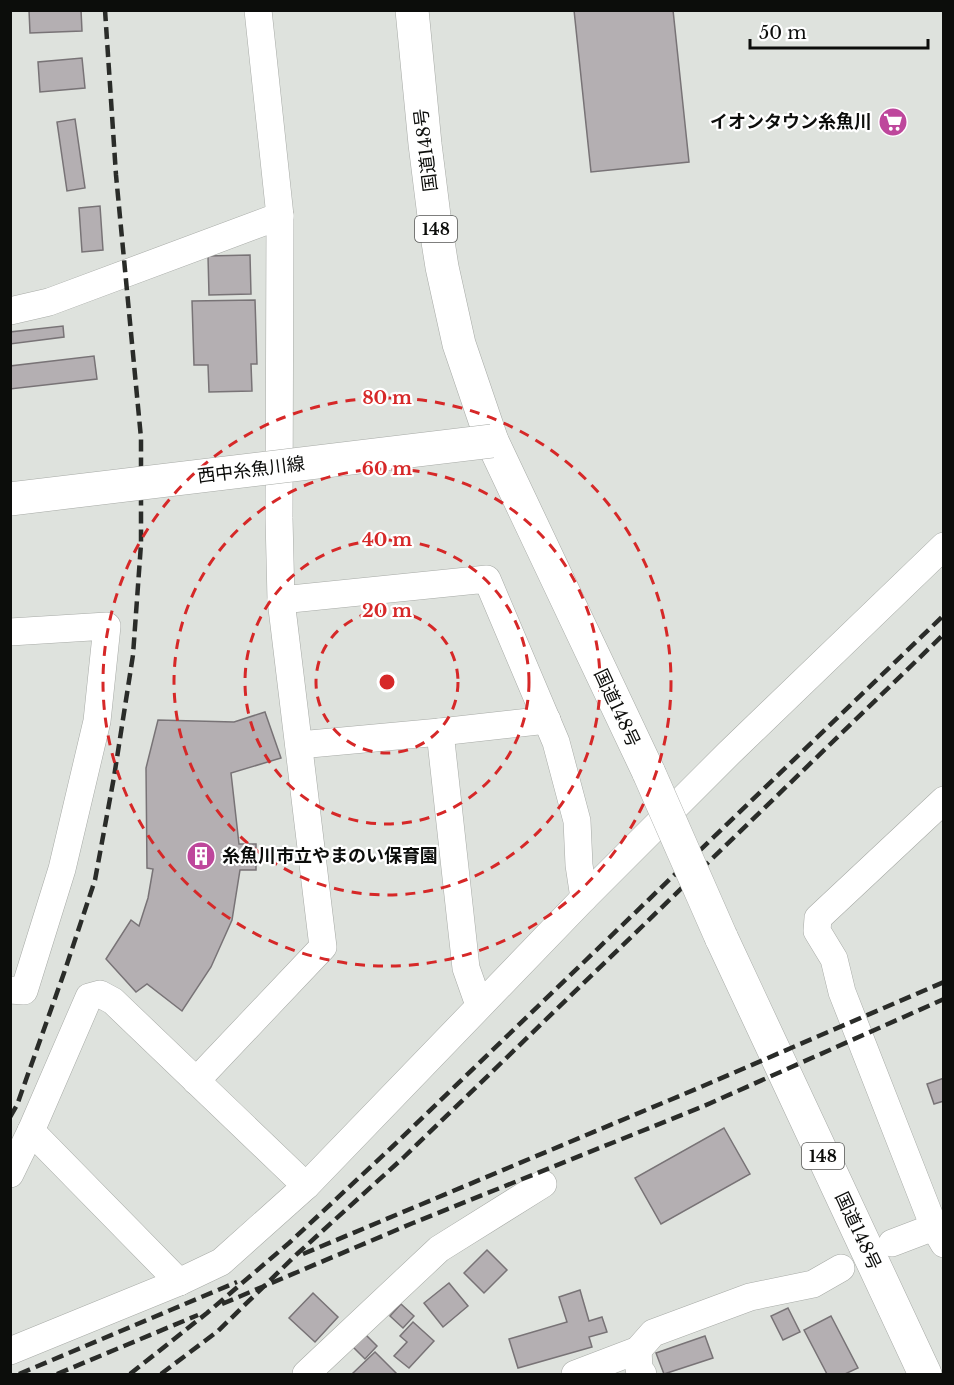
<svg xmlns="http://www.w3.org/2000/svg" width="954" height="1385" font-family="'Libre Baskerville','Noto Sans JP',serif">
	<rect width="100%" height="100%" fill="#dee2dd"/>
	<!-- building -->
	<g fill="#b4afb2" stroke="#787376" stroke-width="1.5">
		<polygon points="29,10 81,10 82,31 30,33"/>
		<polygon points="574,10 673,10 689,162 591,172"/>
		<polygon points="82,58 85,88 40,92 38,62"/>
		<polygon points="75,119 85,188 67,191 57,122"/>
		<polygon points="100,206 103,250 82,252 79,208"/>
		<polygon points="250,255 251,294 209,295 208,256"/>
		<polygon points="255,300 257,364 251,364 252,391 209,392 208,365 194,365 192,301"/>
		<polygon points="63,326 64,337 10,344 10,332"/>
		<polygon points="94,356 97,379 10,389 10,366"/>
		<polygon points="265,712 281,758 231,773 239,844 256,844 256,870 240,870 232,920 211,967 182,1011 147,984 136,992 106,959 131,920 139,926 148,898 153,869 147,868 146,768 158,720 234,722"/>
		<polygon points="944,1078 944,1101 934,1104 927,1084"/>
		<polygon points="724,1128 750,1174 661,1224 635,1178"/>
		<polygon points="487,1250 507,1270 484,1293 464,1273"/>
		<polygon points="449,1283 468,1306 443,1327 424,1303"/>
		<polygon points="580,1290 589,1321 602,1317 607,1332 589,1337 592,1347 518,1368 509,1339 567,1322 559,1297"/>
		<polygon points="313,1293 338,1317 315,1342 289,1318"/>
		<polygon points="401,1304 414,1316 403,1328 390,1316"/>
		<polygon points="788,1308 800,1332 783,1340 771,1316"/>
		<polygon points="831,1316 858,1368 845,1374 827,1374 804,1330"/>
		<polygon points="413,1322 434,1341 409,1368 394,1356 407,1342 400,1336"/>
		<polygon points="365,1334 377,1346 365,1359 353,1347"/>
		<polygon points="705,1336 713,1358 664,1374 656,1353"/>
		<polygon points="375,1352 397,1374 352,1374"/>
	</g>
	<g fill="none" stroke-linecap="round" stroke-linejoin="round">
		<!-- minor casing -->
		<g stroke="#a7aaa6" stroke-width="28">
			<g id="minor">
				<polyline points="10,311 49,302 280,216"/>
				<polyline points="281,600 487,579 556,742 577,821 579,865 584,898"/>
				<polyline points="10,632 107,626 97,721 62,869 24,991 10,990"/>
				<polyline points="440,732 466,968 479,1005"/>
				<polyline points="299,745 440,732 547,720"/>
				<polyline points="944,800 818,918 817,931 834,959 842,992 934,1227 944,1244"/>
				<polyline points="196,1081 323,947 281,600 279,518 280,216 258,10"/>
				<polyline points="31,1131 179,1282"/>
				<polyline points="10,1174 31,1131 89,997 100,994 113,1001 306,1186"/>
				<polyline points="892,1243 934,1227"/>
				<polyline points="638,1350 639,1369 643,1374"/>
				<polyline points="10,1351 179,1282 221,1262 306,1186 584,898 729,753 944,546"/>
				<polyline points="306,1374 439,1249 543,1184"/>
				<polyline points="575,1374 638,1350 653,1333 750,1297 813,1284 841,1268"/>
			</g>
		</g>
		<!-- highway casing -->
		<g stroke="#a7aaa6" stroke-width="34">
			<g id="highway">
				<polyline points="412,10 425,144 434,216 442,267 459,344 492,441 649,773"/>
				<polyline points="721,937 925,1374"/>
			</g>
		</g>
		<!-- minor -->
		<use href="#minor" stroke="#fff" stroke-width="27"/>
		<!-- highway -->
		<use href="#highway" stroke="#fff" stroke-width="33"/>
		<!-- rail -->
		<g stroke="#2a2c29" stroke-width="4.5" stroke-dasharray="12 6" stroke-linecap="butt">
			<polyline points="10,1117 17,1105 64,973 95,880 114,777 133,655 141,544 141,438 116,175 105,10"/>
			<polyline points="303,1254 696,1089 944,982"/>
			<polyline points="222,1304 413,1223 704,1106 944,999"/>
			<polyline points="19,1374 237,1282"/>
			<polyline points="57,1374 198,1315"/>
			<polyline points="130,1374 207,1313 289,1243 392,1147 944,615"/>
			<polyline points="161,1374 218,1331 297,1254 403,1158 944,634"/>
		</g>
		<!-- major-bridge casing -->
		<g stroke="#a7aaa6" stroke-width="34" stroke-linecap="butt">
			<polyline id="major-bridge" points="10,499 492,441"/>
		</g>
		<!-- highway-bridge casing -->
		<g stroke="#a7aaa6" stroke-width="34" stroke-linecap="butt">
			<polyline id="highway-bridge" points="649,773 721,937"/>
		</g>
		<!-- major-bridge -->
		<use href="#major-bridge" stroke="#fff" stroke-width="33"/>
		<!-- highway-bridge -->
		<use href="#highway-bridge" stroke="#fff" stroke-width="33"/>
	</g>
	<!-- distance rings -->
	<g fill="none" stroke="#d62828" stroke-width="3" stroke-dasharray="10 8">
		<circle cx="387" cy="682" r="71"/>
		<circle cx="387" cy="682" r="142"/>
		<circle cx="387" cy="682" r="213"/>
		<circle cx="387" cy="682" r="284"/>
	</g>
	<!-- icons -->
	<defs>
		<g id="supermarket-disc" transform="scale(1.5)"><circle r="9.5" fill="#be479c" stroke="#fff"/><path d="M-6-5.5h2.5l.6 2H6L4.5 2H-2.5L-4.4-4H-6ZM-1.5 3.2a1.3 1.3 0 1 0 .1 0ZM3 3.2a1.3 1.3 0 1 0 .1 0Z" fill="#fff"/></g>
		<g id="building-disc" transform="scale(1.5)"><circle r="9.5" fill="#be479c" stroke="#fff"/><path d="M-4-6H4V6H1V3H-1V6H-4ZM-2.5-4.3h1.7v1.8h-1.7ZM.8-4.3h1.7v1.8H.8ZM-2.5-1h1.7V.8h-1.7ZM.8-1h1.7V.8H.8Z" fill="#fff"/></g>
	</defs>
	<g fill-rule="evenodd">
		<use href="#supermarket-disc" x="893" y="122"/>
		<use href="#building-disc" x="201" y="856"/>
	</g>
	<g text-anchor="middle" stroke-width="4.5" stroke-linejoin="round" paint-order="stroke">
		<!-- shield labels -->
		<g fill="#fff" stroke="#555654" stroke-width="1.5">
			<rect x="415" y="216" width="42" height="26" rx="4.5"/>
			<rect x="802" y="1143" width="42" height="26" rx="4.5"/>
		</g>
		<g font-size="16" font-weight="bold" fill="#0c0d0b">
			<text x="436" y="235">148</text>
			<text x="823" y="1162">148</text>
		</g>
		<!-- poi labels -->
		<g font-size="18" font-weight="bold" fill="#0c0d0b" stroke="#fff" text-anchor="end">
			<text x="872" y="128">イオンタウン糸魚川</text>
			<text x="222" y="862" text-anchor="start">糸魚川市立やまのい保育園</text>
		</g>
		<!-- street labels -->
		<g font-size="18" fill="#0c0d0b" stroke="#fff">
			<text transform="translate(426 150) rotate(-97)" y="6">国道148号</text>
			<text transform="translate(251 470) rotate(-7)" y="6">西中糸魚川線</text>
			<text transform="translate(617 708) rotate(65)" y="6">国道148号</text>
			<text transform="translate(858 1231) rotate(65)" y="6">国道148号</text>
		</g>
	</g>
	<circle cx="387" cy="682" r="9" fill="#d62828" stroke="#fff" stroke-width="3"/>
	<g font-size="18" text-anchor="middle" font-weight="bold" fill="#d62828" stroke="#fff" stroke-width="4.5" stroke-linejoin="round" paint-order="stroke">
		<text x="387" y="404">80 m</text>
		<text x="387" y="475">60 m</text>
		<text x="387" y="546">40 m</text>
		<text x="387" y="617">20 m</text>
	</g>
	<!-- border -->
	<rect width="954" height="1385" fill="none" stroke="#0c0d0b" stroke-width="24"/>
	<!-- scale -->
	<path d="M750 39v9h178v-9" fill="none" stroke="#0c0d0b" stroke-width="3"/>
	<text x="759" y="39" font-size="18" fill="#0c0d0b" stroke="#ffffff" stroke-width="4.5" paint-order="stroke">50 m</text>
</svg>
